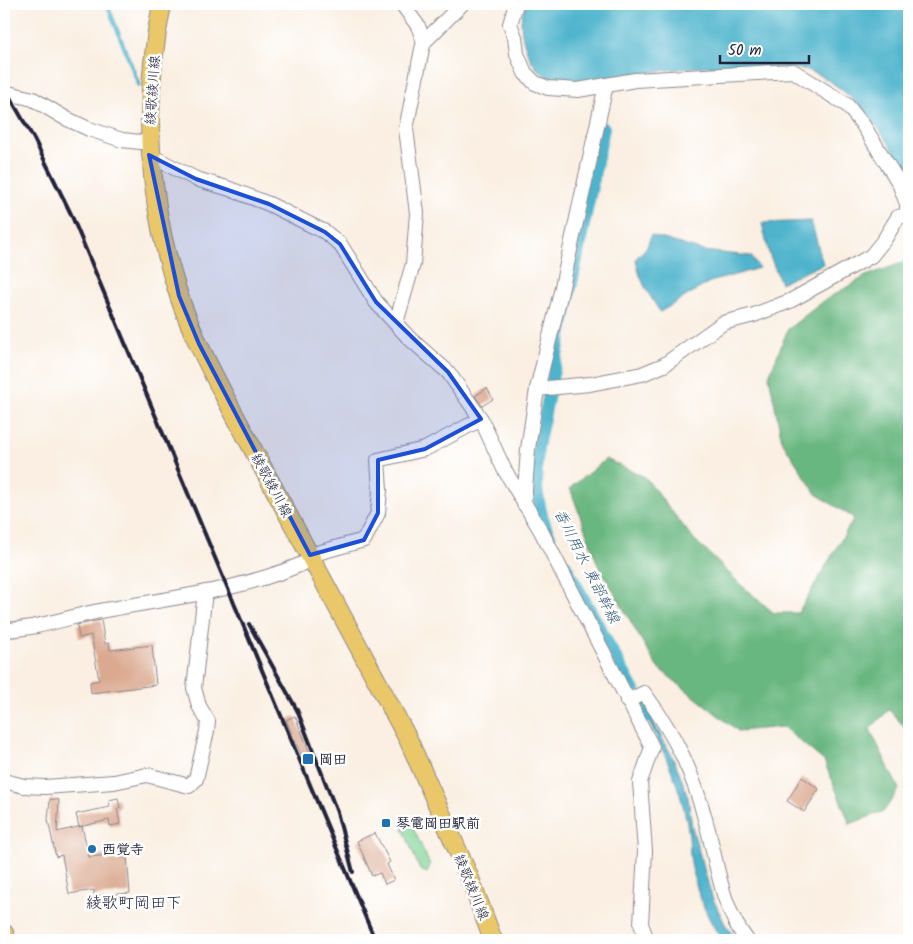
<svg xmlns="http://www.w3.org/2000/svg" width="913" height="944" font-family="Kalam,'Klee One',sans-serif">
	<rect width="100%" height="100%" fill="#fff"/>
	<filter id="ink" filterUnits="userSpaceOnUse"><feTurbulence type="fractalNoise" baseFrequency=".02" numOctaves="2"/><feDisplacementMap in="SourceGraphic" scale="10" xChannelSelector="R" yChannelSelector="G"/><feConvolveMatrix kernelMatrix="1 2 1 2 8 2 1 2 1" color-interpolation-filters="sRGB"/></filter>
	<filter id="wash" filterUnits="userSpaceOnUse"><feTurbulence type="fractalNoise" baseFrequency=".0096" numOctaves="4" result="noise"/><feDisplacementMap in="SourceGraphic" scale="20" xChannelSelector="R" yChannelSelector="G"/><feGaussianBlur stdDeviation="1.12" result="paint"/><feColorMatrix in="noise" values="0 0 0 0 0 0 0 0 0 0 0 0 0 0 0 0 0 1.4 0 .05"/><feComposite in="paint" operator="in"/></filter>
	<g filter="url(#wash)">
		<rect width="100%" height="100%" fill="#faefe2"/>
		<!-- green -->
		<polygon fill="#82d697" stroke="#527c69" points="407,822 411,823 430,865 427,873 420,870 403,828"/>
		<!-- forest -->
		<polygon fill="#69b780" stroke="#466c5e" points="907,261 909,262 909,732 889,710 870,729 899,789 884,811 850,824 824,761 783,727 738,731 657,667 598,565 570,488 606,459 645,477 692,537 741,585 774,613 798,613 854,518 816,494 782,441 769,376 788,329 825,300 866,276"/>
		<!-- water -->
		<g fill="#4db4cc" stroke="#386b84">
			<path d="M526,4h383v174c-22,-42 -55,-91 -102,-108 -6,-2 -15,-1 -22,-2 -41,-3 -84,-3 -125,3 -28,4 -86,18 -112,6 -18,-8 -27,-37 -27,-55 0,-6 3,-13 5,-18z"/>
			<polygon points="811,221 823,264 781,283 769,254 762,223"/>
			<path d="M651,235l52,16 48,5 8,12 -49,14 -50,30c-11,-18 -22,-33 -24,-54l11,-11z"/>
			<path d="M643,703l28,51 8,18 9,25 4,30 20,70 13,27 12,16h-15c-17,-24 -28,-55 -32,-84 -1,-9 0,-18 -2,-27 -7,-45 -27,-84 -48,-124z"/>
		</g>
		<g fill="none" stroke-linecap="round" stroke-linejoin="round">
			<!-- stream -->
			<polyline stroke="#4db4cc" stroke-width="4" points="107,4 139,85"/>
			<!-- canal -->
			<g stroke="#4db4cc" stroke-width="12">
				<path d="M550,536c-14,-29 -15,-58 -12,-89l66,-319"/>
				<polyline points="565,564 649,718"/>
			</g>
		</g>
		<g id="blocks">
			<!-- building -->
			<g fill="#daa98f">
				<polygon points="487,388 493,399 482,406 475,396"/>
				<polygon points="101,620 105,644 109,643 110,650 152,645 156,685 91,693 90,682 99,680 91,635 79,638 77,625"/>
				<polygon points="295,716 312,758 304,761 286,720"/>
				<polygon points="802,777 819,789 804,812 787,801"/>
				<polygon points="118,798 120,808 117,808 120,824 110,826 109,820 79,827 76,814 110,807 109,800"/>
				<polygon points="50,799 59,800 57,832 82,826 89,857 118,854 118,858 127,857 130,893 94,896 94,890 69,894 62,855 56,857 48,820"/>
				<polygon points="375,833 390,862 387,864 394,880 385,884 380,873 372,876 357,841"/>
			</g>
		</g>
	</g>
	<g filter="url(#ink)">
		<use href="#blocks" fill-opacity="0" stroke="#8e888e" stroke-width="1"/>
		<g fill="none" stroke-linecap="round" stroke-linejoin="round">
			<!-- minor casing -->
			<g stroke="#8e888e" stroke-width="16">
				<g id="minor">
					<polyline points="402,4 418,26 424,42"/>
					<polyline points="516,4 510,24 515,37 517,54 525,73 535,83 548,88 578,90 635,80 793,71 847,105 863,125 899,183 907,204 907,214"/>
					<polyline points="4,92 33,99 65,118 89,129 122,140 149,143"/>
					<polyline points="149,155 196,179 227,188 269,204 325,232 340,244 376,302 409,338 448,372 481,419 504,469 541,531 652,747 640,782 645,851 641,924 647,940"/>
					<polyline points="396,323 413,264 417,213 406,129 422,49 424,42 462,4"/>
					<polyline points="537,389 590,384 642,374 664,365 723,323 754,315 790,301 871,256 884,240 898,217 909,215"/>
					<polyline points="524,504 528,449 537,389 560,296 606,85"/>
					<polyline points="310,555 364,540 378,513 380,490 378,460 425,449 481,419"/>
					<path d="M4,630c34,-1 67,-14 101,-20 70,-13 143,-20 208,-51"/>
					<path d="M627,701l17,-8c33,45 49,79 63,133 11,40 14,81 40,114"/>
					<polyline points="4,781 24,786 45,787 114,782 147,775 189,786 196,779 207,731 208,721 199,706 194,688 205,592"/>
				</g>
			</g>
			<!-- major casing -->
			<g stroke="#8e888e" stroke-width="20">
				<g id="major">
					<path d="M162,4c-20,97 -15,197 17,292 12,36 30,70 47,103l182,340 61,137 24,64"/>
					<polyline points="4,933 7,940"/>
				</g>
			</g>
			<!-- minor -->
			<use href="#minor" stroke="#fff" stroke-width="14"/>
			<!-- major -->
			<use href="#major" stroke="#eac769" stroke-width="18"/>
			<!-- rail -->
			<g stroke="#22223b" stroke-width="4">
				<polyline points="4,87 34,139 71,214 375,940"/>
				<polyline points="249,624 297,710 337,812 353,872"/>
			</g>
		</g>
	</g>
	<!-- marked area -->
	<path fill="#1d4ed8" fill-opacity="0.2" stroke="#1d4ed8" stroke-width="4" stroke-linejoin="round" d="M149,155l47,24 73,25 56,28 15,12 36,58 72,70 33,47 -56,30 -47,11v53l-14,27 -54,15 -111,-211 -20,-48z"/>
	<!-- markers -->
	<g fill="#1f6fb2" stroke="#fff" stroke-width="2">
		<rect x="302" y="753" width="12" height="12" rx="2.5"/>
		<rect x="381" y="818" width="10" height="10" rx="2.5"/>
		<circle cx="92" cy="849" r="5"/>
	</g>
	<g text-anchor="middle" stroke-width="5" stroke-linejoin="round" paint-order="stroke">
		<!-- street labels -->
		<g font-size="14" fill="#22223b" stroke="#fff">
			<text transform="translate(152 90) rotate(-86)" y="5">綾歌綾川線</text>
			<text transform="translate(272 485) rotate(62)" y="5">綾歌綾川線</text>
			<text transform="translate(472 887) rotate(68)" y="5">綾歌綾川線</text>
		</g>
		<!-- poi labels -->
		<g font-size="14" font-weight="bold" fill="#22223b" stroke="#fff" text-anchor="start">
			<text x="319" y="764">岡田</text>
			<text x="396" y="828">琴電岡田駅前</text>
			<text x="102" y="854">西覚寺</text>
		</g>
		<!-- water labels -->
		<g font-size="15" font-style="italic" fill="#335c75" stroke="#fff">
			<text transform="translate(587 566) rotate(63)" y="5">香川用水 東部幹線</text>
		</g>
		<!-- quarter labels -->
		<g font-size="16" fill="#22223b" stroke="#fff">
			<text x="134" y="908">綾歌町岡田下</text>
		</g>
	</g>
	<!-- margin -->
	<rect width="913" height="944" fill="none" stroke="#fff" stroke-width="20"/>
	<!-- scale -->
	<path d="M720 55v8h89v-8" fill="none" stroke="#22223b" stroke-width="2.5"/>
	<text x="728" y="55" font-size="15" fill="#22223b" stroke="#ffffff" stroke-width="4" paint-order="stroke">50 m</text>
</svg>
